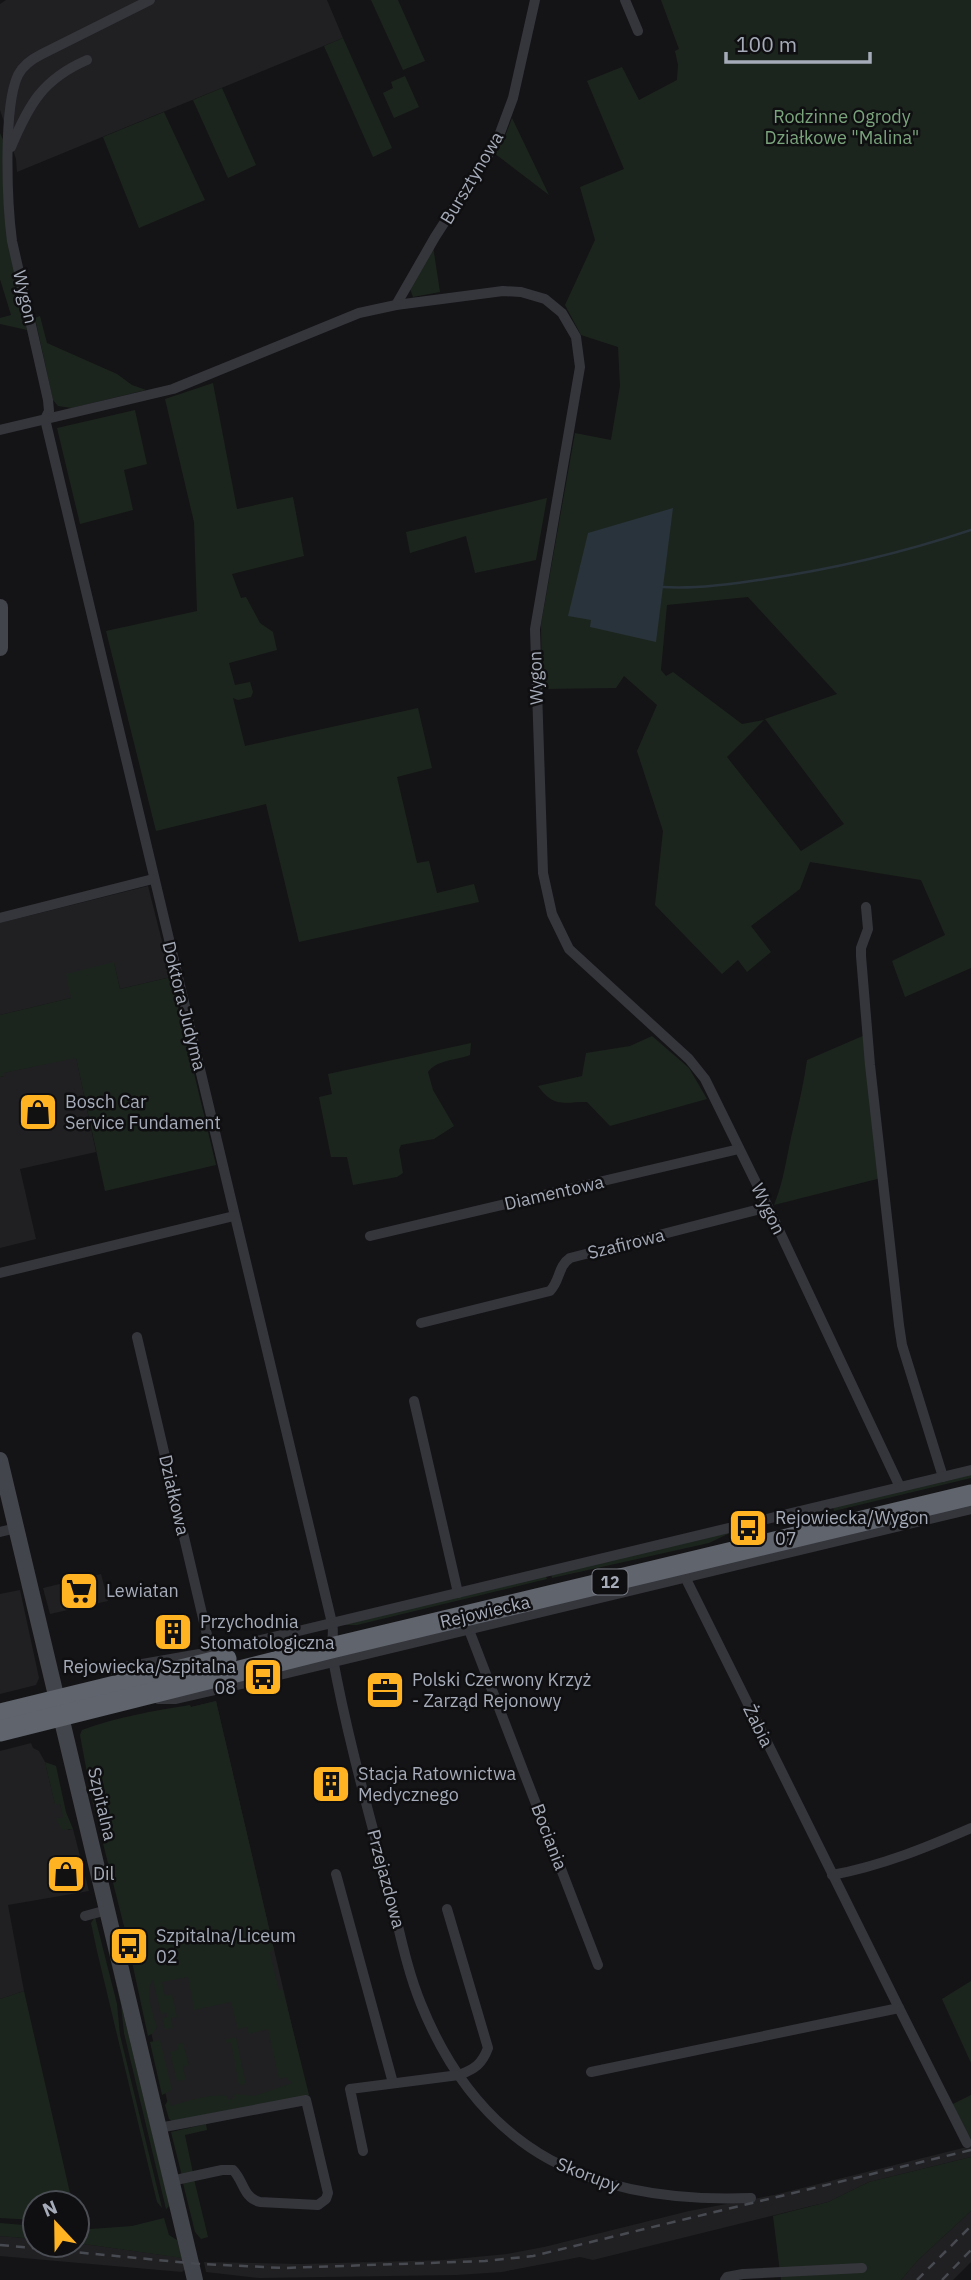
<svg xmlns="http://www.w3.org/2000/svg" width="971" height="2280" font-family="'IBM Plex Sans',sans-serif">
	<rect width="100%" height="100%" fill="#141416"/>
	<!-- built -->
	<g fill="#202023">
		<polygon points="6,0 327,0 343,38 17,172 16,159 0,110 0,4"/>
		<polygon points="148,886 171,977 120,989 114,963 71,998 0,1015 0,923"/>
		<polygon points="76,1057 96,1152 20,1169 36,1239 0,1248 0,1077 4,1076 3,1073"/>
		<polygon points="101,1574 108,1601 50,1614 43,1588"/>
		<polygon points="20,1590 39,1678 36,1685 0,1694 0,1594"/>
		<polygon points="216,1701 307,2091 171,2117 81,1734"/>
		<polygon points="31,1743 33,1748 39,1751 45,1762 55,1804 60,1804 68,1830 73,1829 89,1891 8,1905 24,1991 0,1999 0,1751"/>
		<polygon points="971,2146 971,2157 869,2182 828,2202 593,2260 580,2257 502,2272 457,2275 259,2278 206,2272 204,2262 301,2264 444,2260 507,2254 544,2247 689,2211 774,2195"/>
		<polygon points="971,2211 971,2262 953,2280 901,2280 918,2260"/>
		<polygon points="0,2236 35,2239 35,2245 77,2245 77,2243 177,2257 182,2258 185,2269 182,2272 0,2256"/>
	</g>
	<!-- green -->
	<g fill="#1c251d" fill-rule="evenodd">
		<polygon points="371,0 398,0 425,61 403,70"/>
		<path d="M661,0h310v968l-66,29 -13,-36 53,-26 -24,-55 -111,-18 -10,27 -49,37 20,26 -24,20 -9,-12 -16,14 -67,-69 8,-74 -26,-80 20,-46 -33,-29 -8,12 -74,1 -1,-65 34,-191 36,7 9,-54 -2,-39 -37,-12 -16,-30 30,-65 -15,-53 44,-18 -37,-88 35,-14 17,33 38,-20 1,-15 -3,-14 4,-2zM748,597l89,97 -72,25 79,105 -43,27 -74,-94 37,-37 -22,4 -69,-52 -7,4 -5,-6 6,-65z"/>
		<polygon points="343,38 392,148 373,157 324,46"/>
		<polygon points="405,76 419,107 394,118 383,93 393,88 391,82"/>
		<polygon points="222,88 256,165 228,178 193,100"/>
		<polygon points="164,112 205,200 139,228 103,137"/>
		<polygon points="512,118 549,195 494,153 504,139"/>
		<polygon points="0,133 4,142 27,330 0,324 0,318 11,315 0,279"/>
		<polygon points="433,246 440,292 413,297 410,289"/>
		<polygon points="40,316 47,343 117,374 132,385 146,390 72,408 58,406 53,400 35,318"/>
		<polygon points="213,383 237,509 293,497 304,556 232,574 241,598 246,597 260,623 273,632 277,650 229,663 235,685 250,682 253,692 251,697 238,700 233,698 245,746 418,708 432,768 397,777 417,863 429,861 437,893 474,884 479,902 299,942 266,804 156,831 106,631 197,611 194,522 165,399"/>
		<polygon points="135,410 147,464 124,470 133,510 80,524 57,428"/>
		<polygon points="547,498 536,560 475,573 466,536 410,553 406,532"/>
		<polygon points="114,962 120,989 171,977 216,1165 105,1191 76,1058 4,1073 4,1076 0,1077 0,1015 71,998 66,974"/>
		<path d="M865,1035l16,143 -107,27c11,-27 13,-53 20,-80 5,-22 10,-43 13,-65z"/>
		<path d="M652,1036l37,32 18,31 -97,27 -23,-24c-24,0 -33,6 -49,-16l44,-10 4,-23 44,-7z"/>
		<path d="M471,1043l-1,12c-13,5 -34,5 -42,17l5,18 21,36 -20,13 -33,6 -2,5 4,23 -6,4 -44,8 -6,-28h-16l-12,-60 13,-3 -4,-20z"/>
		<polygon points="971,1473 971,1478 834,1511 833,1507"/>
		<polygon points="732,1532 709,1543 552,1578 551,1574"/>
		<polygon points="545,1575 547,1579 357,1625 343,1625"/>
		<path d="M216,1701l58,249 -4,2 9,38h4l26,105 -137,26 -3,-2 -4,-14 4,-6 2,7c19,-6 38,-12 56,-10l1,4 7,-2 -1,-4 20,2 38,-13 -6,-6 -7,2 -11,-50 -19,5 -2,-7 -9,2 -7,-27 -37,8 -6,-33 -26,5 3,14 7,-2 5,23 -6,1 2,10 -8,1 -3,-11 5,-1v-4l-6,1 -8,-34c-9,13 0,32 4,47l-4,6 -5,3 -22,-102 -34,-134 -12,-65 2,-5c34,-13 72,-19 108,-25l1,2z"/>
		<polygon points="45,1762 56,1766 66,1812 73,1829 62,1830 56,1819 63,1817 60,1804 55,1805"/>
		<polygon points="100,1916 167,2195 169,2206 166,2209 124,2033 121,2005"/>
		<polygon points="95,1917 117,2004 120,2035 162,2208 157,2202 97,1951 91,1923"/>
		<polygon points="971,1981 971,2063 942,1999"/>
		<polygon points="24,1991 70,2193 70,2203 35,2203 35,2220 0,2218 0,1999"/>
		<polygon points="236,2037 246,2084 239,2085 231,2042 226,2043 225,2040"/>
		<polygon points="160,2040 172,2090 162,2095 150,2042"/>
		<polygon points="183,2043 189,2065 183,2067 186,2080 177,2081 170,2052 178,2050 177,2044"/>
		<polygon points="971,2095 971,2140 951,2105"/>
		<polygon points="206,2124 207,2130 185,2135 193,2173 182,2176 171,2132"/>
		<polygon points="971,2157 971,2211 918,2260 901,2280 781,2280 773,2216 828,2202 869,2182"/>
		<polygon points="194,2179 208,2237 201,2239 195,2232 183,2183"/>
		<polygon points="164,2218 169,2235 177,2240 182,2258 77,2243 77,2230 132,2226"/>
		<polygon points="0,2223 35,2226 35,2239 0,2236"/>
	</g>
	<!-- water -->
	<polygon fill="#29333b" points="673,508 656,642 590,627 591,620 568,616 588,533"/>
	<g fill="none" stroke-linecap="round" stroke-linejoin="round">
		<!-- stream -->
		<path stroke="#29333b" stroke-width="2.5" d="M662,587c32,2 65,-2 96,-7 72,-10 144,-27 213,-50"/>
		<!-- street -->
		<g stroke="#35363c" stroke-width="10">
			<path d="M150,0l-108,54c-10,5 -19,11 -24,21 -15,32 -11,128 -6,166l36,159 1,11 -4,8 287,1204c3,11 -2,21 0,31 14,77 35,153 55,228 11,40 18,83 34,122 61,151 174,200 330,194"/>
			<polyline points="625,0 638,31"/>
			<path d="M11,147c18,-43 32,-68 76,-87"/>
			<polyline points="396,305 435,237 497,141 513,98 535,0"/>
			<polyline points="0,430 173,389 359,313 396,305 503,291 521,292 545,299 562,313 576,337 580,367 535,629 543,873 552,914 569,949 689,1059 705,1079 768,1207 900,1487"/>
			<polyline points="866,907 868,929 861,948 861,956 870,1065 899,1325 902,1345 943,1477"/>
			<polyline points="0,918 153,879"/>
			<polyline points="370,1236 739,1149"/>
			<polyline points="0,1273 234,1216"/>
			<path d="M421,1323l129,-32c10,-10 8,-25 20,-33l198,-51"/>
			<polyline points="137,1337 211,1652"/>
			<polyline points="414,1401 458,1593"/>
			<polyline points="0,1532 17,1528"/>
			<polyline points="469,1630 598,1965"/>
			<polyline points="108,1670 211,1652 971,1470"/>
			<polyline points="158,1699 176,1699 263,1679 971,1509"/>
			<polyline points="336,1874 393,2083"/>
			<path d="M832,1875c49,-9 93,-27 139,-47"/>
			<polyline points="85,1916 107,1910"/>
			<polyline points="899,2008 967,2143"/>
			<polyline points="591,2072 899,2008 685,1577"/>
			<path d="M159,2128l147,-28 22,93 -2,6 -8,6 -58,-3c-17,-4 -16,-21 -27,-32h-11l-51,11"/>
			<path d="M363,2151l-13,-62 109,-14c16,-6 23,-11 29,-27l-41,-139"/>
			<polyline points="725,2280 727,2277 743,2274 862,2268"/>
		</g>
		<!-- secondary -->
		<g stroke="#43454c" stroke-width="16">
			<polyline points="0,607 0,648"/>
			<polyline points="0,1460 195,2280"/>
		</g>
		<!-- highway -->
		<g stroke="#60646d" stroke-width="21">
			<polyline points="0,1714 226,1659"/>
			<polyline points="0,1731 331,1648 971,1495"/>
		</g>
		<!-- rail -->
		<g stroke="#484a51" stroke-width="2.5" stroke-dasharray="9 7" stroke-linecap="butt">
			<polyline points="0,2245 200,2264 284,2268 485,2261 533,2256 971,2150"/>
			<polyline points="917,2280 971,2226"/>
			<polyline points="942,2280 971,2250"/>
		</g>
	</g>
	<!-- icons -->
	<defs>
		<g id="shop-square" transform="scale(2.0125)"><rect x="-9" y="-9" width="18" height="18" rx="4" fill="#ffb323" stroke="#0f0f11"/><path d="M-5-2.5h2.3a2.7 3.5 0 0 1 5.4 0H5L5.5 6h-11ZM-1.5-2.5h3a1.5 2.3 0 0 0-3 0Z" fill="#111"/></g>
		<g id="bus-square" transform="scale(2.0125)"><rect x="-9" y="-9" width="18" height="18" rx="4" fill="#ffb323" stroke="#0f0f11"/><path d="M-5-6H5V4H4V6H2V4H-2V6H-4V4H-5ZM-3.5-4V0h7V-4ZM-3.5 1.2v1.5H-2V1.2ZM2 1.2v1.5H3.5V1.2Z" fill="#111"/></g>
		<g id="supermarket-square" transform="scale(2.0125)"><rect x="-9" y="-9" width="18" height="18" rx="4" fill="#ffb323" stroke="#0f0f11"/><path d="M-6-5.5h2.5l.6 2H6L4.5 2H-2.5L-4.4-4H-6ZM-1.5 3.2a1.3 1.3 0 1 0 .1 0ZM3 3.2a1.3 1.3 0 1 0 .1 0Z" fill="#111"/></g>
		<g id="building-square" transform="scale(2.0125)"><rect x="-9" y="-9" width="18" height="18" rx="4" fill="#ffb323" stroke="#0f0f11"/><path d="M-4-6H4V6H1V3H-1V6H-4ZM-2.5-4.3h1.7v1.8h-1.7ZM.8-4.3h1.7v1.8H.8ZM-2.5-1h1.7V.8h-1.7ZM.8-1h1.7V.8H.8Z" fill="#111"/></g>
		<g id="office-square" transform="scale(2.0125)"><rect x="-9" y="-9" width="18" height="18" rx="4" fill="#ffb323" stroke="#0f0f11"/><path d="M-6-3h4V-5.5h4V-3h4V5H-6ZM-1-4.5V-3h2v-1.5ZM-6 0V1H6V0Z" fill="#111"/></g>
	</defs>
	<g fill-rule="evenodd">
		<use href="#shop-square" x="38" y="1112"/>
		<use href="#bus-square" x="748" y="1528"/>
		<use href="#supermarket-square" x="79" y="1591"/>
		<use href="#building-square" x="173" y="1632"/>
		<use href="#bus-square" x="263" y="1677"/>
		<use href="#office-square" x="385" y="1690"/>
		<use href="#building-square" x="331" y="1784"/>
		<use href="#shop-square" x="66" y="1874"/>
		<use href="#bus-square" x="129" y="1946"/>
	</g>
	<g text-anchor="middle" stroke-width="5" stroke-linejoin="round" paint-order="stroke">
		<!-- shield labels -->
		<rect fill="#0f0f11" stroke="#787c86" stroke-width="2" x="592.5" y="1569.5" width="35" height="25" rx="5"/>
		<g font-size="16" font-weight="bold" fill="#a5abb8">
			<text x="610" y="1588">12</text>
		</g>
		<!-- park labels -->
		<g font-size="18" fill="#7aa47c" stroke="#0f0f11">
			<text x="842" y="123">Rodzinne Ogrody<tspan x="842" dy="21">Działkowe "Malina"</tspan></text>
		</g>
		<!-- street labels -->
		<g font-size="18" fill="#a5abb8" stroke="#0f0f11">
			<text transform="translate(472 178) rotate(-59)" y="6">Bursztynowa</text>
			<text transform="translate(25 297) rotate(77)" y="6">Wygon</text>
			<text transform="translate(536 678) rotate(-92)" y="6">Wygon</text>
			<text transform="translate(184 1006) rotate(76)" y="6">Doktora Judyma</text>
			<text transform="translate(554 1193) rotate(-13)" y="6">Diamentowa</text>
			<text transform="translate(768 1209) rotate(64)" y="6">Wygon</text>
			<text transform="translate(626 1244) rotate(-14)" y="6">Szafirowa</text>
			<text transform="translate(174 1495) rotate(77)" y="6">Działkowa</text>
			<text transform="translate(485 1612) rotate(-13)" y="6">Rejowiecka</text>
			<text transform="translate(758 1726) rotate(64)" y="6">Żabia</text>
			<text transform="translate(102 1804) rotate(77)" y="6">Szpitalna</text>
			<text transform="translate(549 1837) rotate(69)" y="6">Bociania</text>
			<text transform="translate(386 1879) rotate(75)" y="6">Przejazdowa</text>
			<text transform="translate(588 2175) rotate(21)" y="6">Skorupy</text>
		</g>
		<!-- poi labels -->
		<g font-size="18" fill="#a5abb8" stroke="#0f0f11" text-anchor="start">
			<text x="65" y="1108">Bosch Car<tspan x="65" dy="21">Service Fundament</tspan></text>
			<text x="775" y="1524">Rejowiecka/Wygon<tspan x="775" dy="21">07</tspan></text>
			<text x="106" y="1597">Lewiatan</text>
			<text x="200" y="1628">Przychodnia<tspan x="200" dy="21">Stomatologiczna</tspan></text>
			<text x="236" y="1673" text-anchor="end">Rejowiecka/Szpitalna<tspan x="236" dy="21">08</tspan></text>
			<text x="412" y="1686">Polski Czerwony Krzyż<tspan x="412" dy="21">- Zarząd Rejonowy</tspan></text>
			<text x="358" y="1780">Stacja Ratownictwa<tspan x="358" dy="21">Medycznego</tspan></text>
			<text x="93" y="1880">Dil</text>
			<text x="156" y="1942">Szpitalna/Liceum<tspan x="156" dy="21">02</tspan></text>
		</g>
	</g>
	<!-- north arrow -->
	<g transform="translate(56 2224) rotate(338)"><circle r="33" fill="#0f0f11" stroke="#4b4d54" stroke-width="2"/>
	<path d="M0-5L12 26L0 18L-12 26Z" fill="#ffb323"/>
	<text y="-10" font-size="19" font-weight="bold" text-anchor="middle" fill="#a5abb8">N</text>
	</g>
	<!-- scale -->
	<path d="M726 52v10h144v-10" fill="none" stroke="#a5abb8" stroke-width="3.5"/>
	<text x="736" y="52" font-size="21" fill="#a5abb8" stroke="#0f0f11" stroke-width="5" paint-order="stroke">100 m</text>
</svg>
